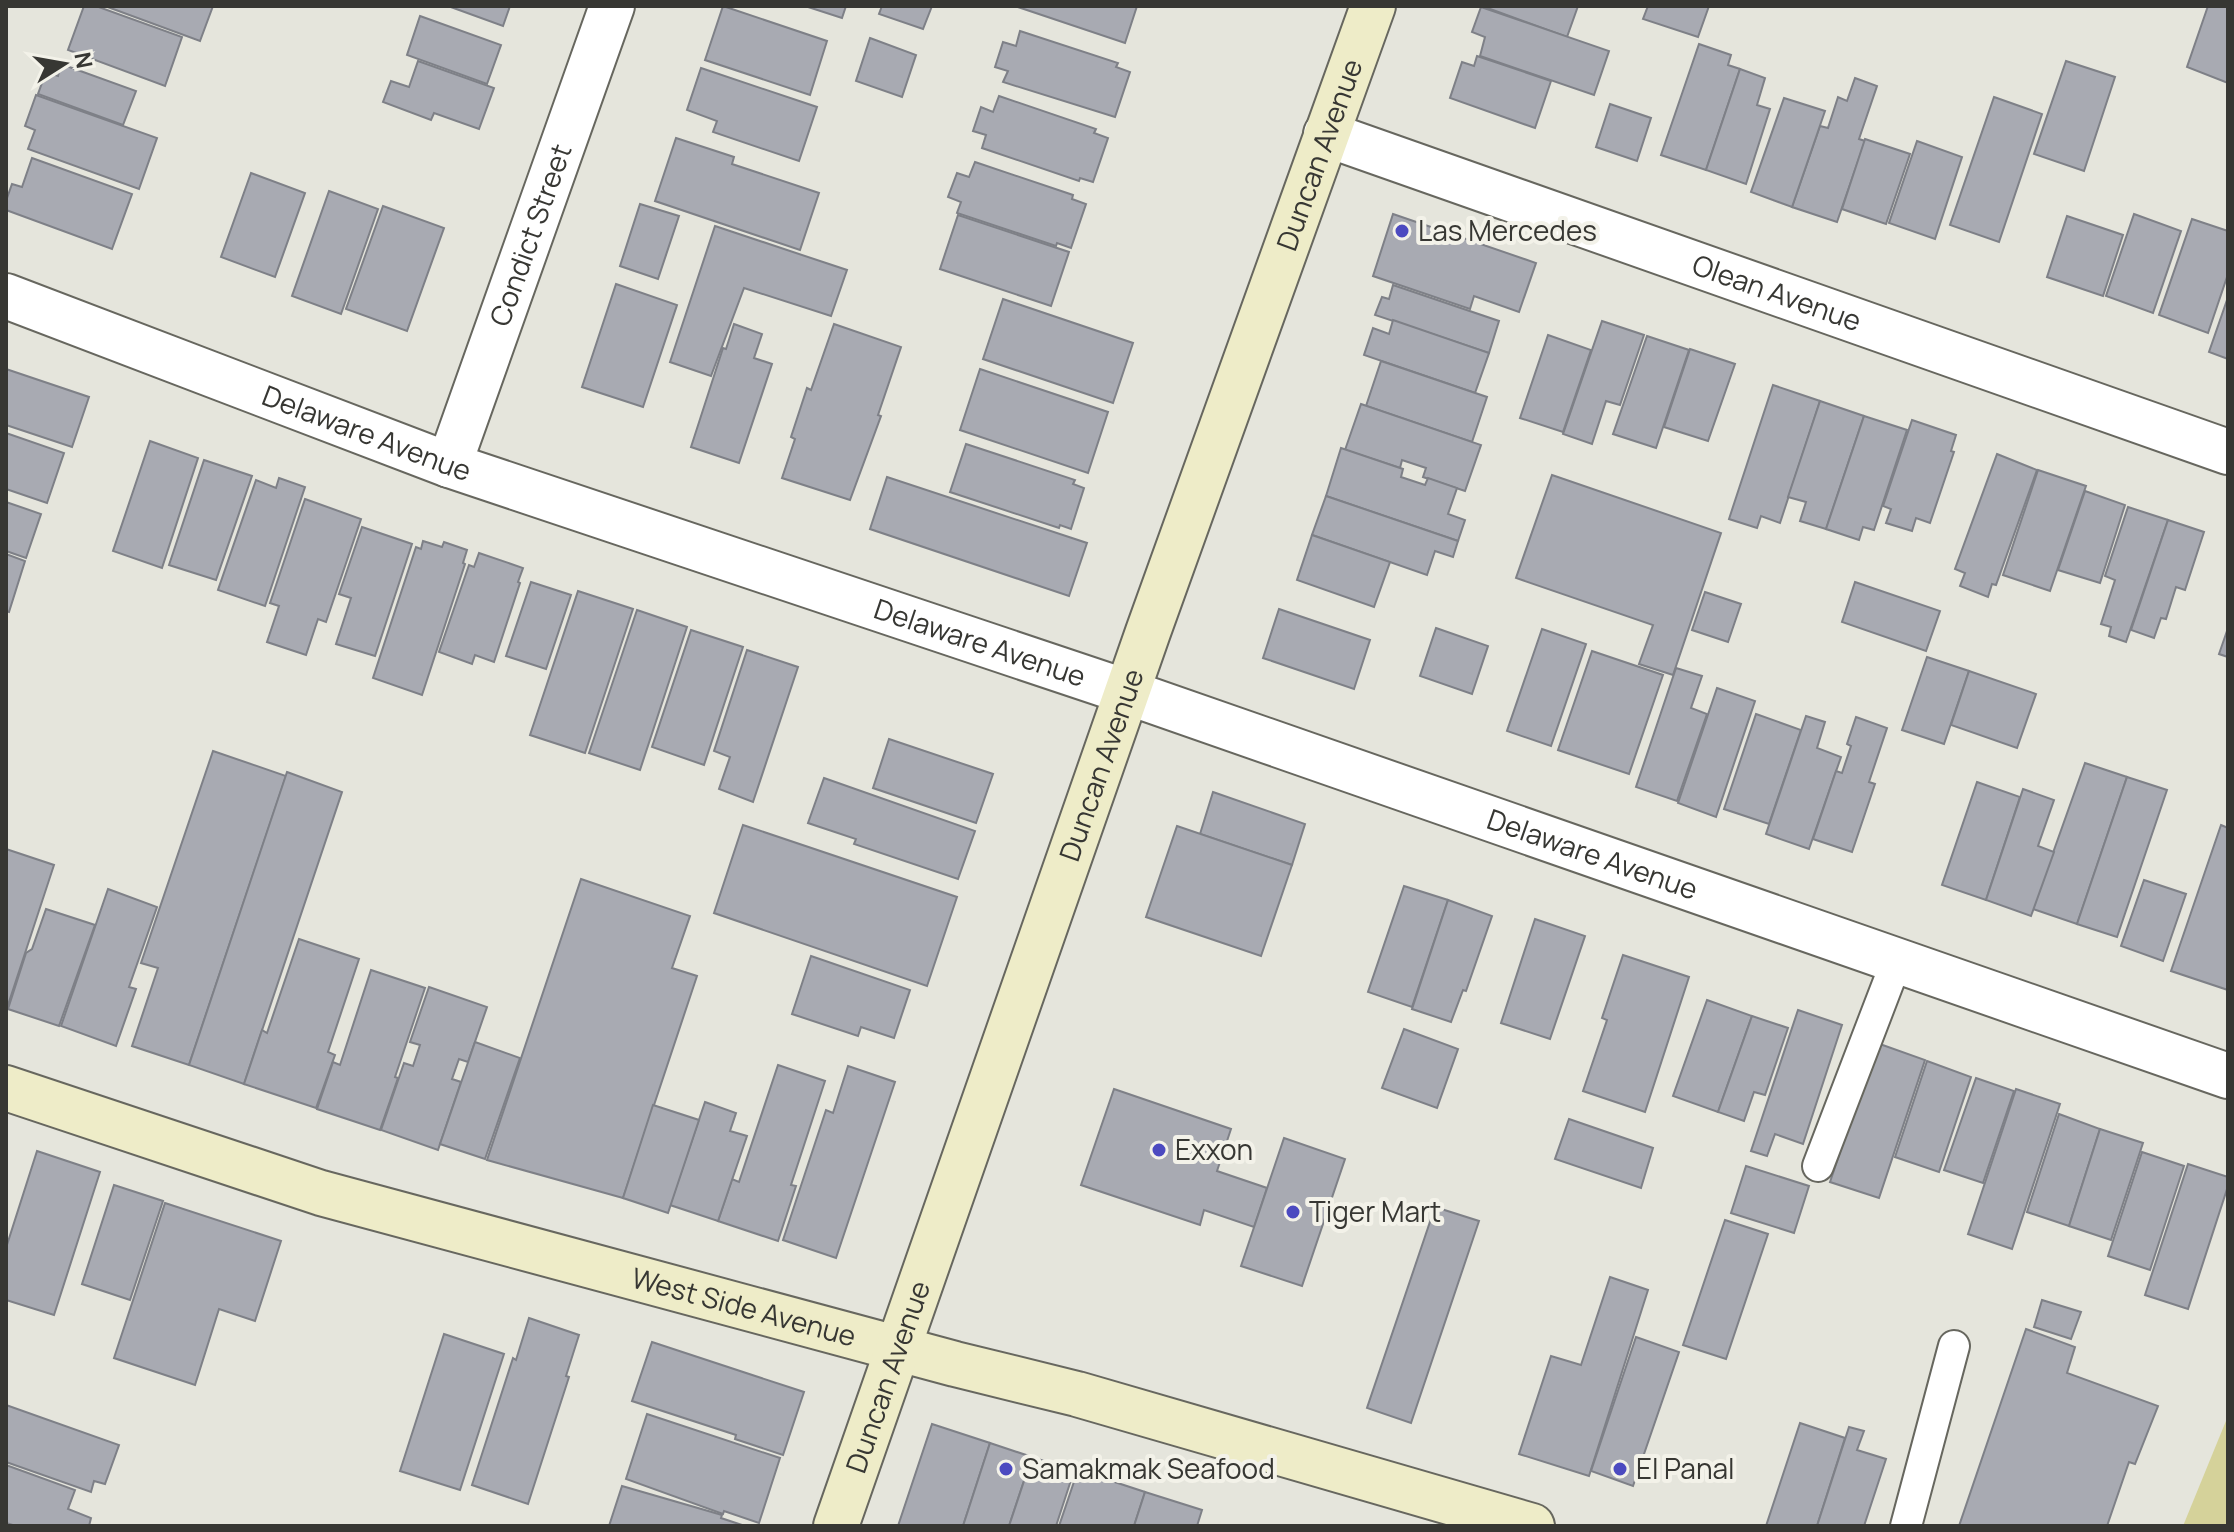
<svg xmlns="http://www.w3.org/2000/svg" width="2234" height="1532" font-family="Manrope,sans-serif">
	<rect width="100%" height="100%" fill="#e5e5dc"/>
	<!-- green -->
	<polygon fill="#d5d29a" points="2228,1416 2228,1526 2183,1526"/>
	<!-- building -->
	<g fill="#a8aab2" stroke="#7e8087" stroke-width="2">
		<polygon points="84,6 96,6 182,37 165,86 68,50"/>
		<polygon points="105,6 213,6 200,41"/>
		<polygon points="448,6 510,6 503,26"/>
		<polygon points="723,6 827,41 810,95 705,60"/>
		<polygon points="805,6 846,6 842,18"/>
		<polygon points="882,6 932,6 923,29 879,14"/>
		<polygon points="1015,6 1137,6 1125,43"/>
		<polygon points="1482,6 1578,6 1567,37"/>
		<polygon points="1648,6 1709,6 1698,37 1643,19"/>
		<polygon points="2208,6 2228,6 2228,83 2187,67"/>
		<polygon points="1481,7 1609,51 1594,95 1480,56 1485,37 1472,32"/>
		<polygon points="420,16 501,45 487,84 407,55"/>
		<polygon points="1020,31 1118,63 1116,67 1130,72 1115,117 1003,82 1008,71 995,67 1003,42 1016,46"/>
		<polygon points="870,38 916,55 902,97 856,81"/>
		<polygon points="1699,44 1731,55 1728,65 1740,69 1706,170 1661,155"/>
		<polygon points="1477,56 1551,81 1535,128 1450,98 1462,62 1474,66"/>
		<polygon points="418,61 494,88 479,129 434,113 431,120 383,102 391,81 409,87"/>
		<polygon points="2066,61 2115,77 2084,171 2034,154"/>
		<polygon points="61,64 136,91 123,125 38,94 46,72 58,76"/>
		<polygon points="701,68 817,107 799,161 713,132 717,121 687,110"/>
		<polygon points="1740,69 1765,78 1757,105 1770,109 1746,184 1706,170"/>
		<polygon points="1855,78 1877,86 1859,139 1865,141 1837,222 1792,207 1820,126 1828,128 1838,97 1847,101"/>
		<polygon points="36,95 157,138 139,189 28,149 35,130 25,126"/>
		<polygon points="999,96 1096,129 1094,133 1108,138 1093,182 1080,178 1079,181 982,148 986,135 973,131 981,107 993,112"/>
		<polygon points="1994,97 2042,114 1999,242 1950,225"/>
		<polygon points="1784,98 1825,111 1792,207 1751,192"/>
		<polygon points="1610,104 1651,118 1637,161 1596,147"/>
		<polygon points="676,138 734,157 732,164 819,193 800,250 655,201"/>
		<polygon points="1865,139 1910,154 1886,224 1842,209"/>
		<polygon points="1917,141 1962,157 1935,239 1889,223"/>
		<polygon points="32,158 132,194 112,249 6,210 6,201 12,184 22,187"/>
		<polygon points="975,162 1073,195 1072,199 1086,204 1071,248 1057,243 1056,246 957,213 961,202 948,197 957,173 969,177"/>
		<polygon points="251,173 305,193 275,277 221,257"/>
		<polygon points="329,191 378,209 341,314 292,296"/>
		<polygon points="640,204 679,216 658,279 620,266"/>
		<polygon points="383,206 444,228 407,331 346,309"/>
		<polygon points="1393,214 1536,263 1519,312 1474,296 1470,309 1373,276"/>
		<polygon points="2134,214 2181,231 2153,313 2106,296"/>
		<polygon points="958,215 1069,252 1051,306 940,269"/>
		<polygon points="2067,216 2123,235 2103,296 2047,277"/>
		<polygon points="2192,219 2228,231 2228,274 2208,333 2159,315"/>
		<polygon points="715,226 847,270 831,316 744,288 711,376 670,362"/>
		<polygon points="616,284 677,305 643,407 582,387"/>
		<polygon points="1393,285 1499,321 1489,353 1375,315 1382,297 1389,299"/>
		<polygon points="2228,297 2228,359 2209,352"/>
		<polygon points="1003,299 1133,343 1113,403 983,359"/>
		<polygon points="1393,320 1489,353 1475,393 1364,355 1373,328 1389,334"/>
		<polygon points="1602,321 1644,335 1620,405 1606,401 1592,444 1563,434"/>
		<polygon points="734,324 762,334 754,358 772,364 739,463 691,447 723,348 726,349"/>
		<polygon points="834,324 901,347 878,415 881,416 850,500 782,478 795,439 791,437 807,388 811,390"/>
		<polygon points="1548,335 1591,350 1563,432 1520,418"/>
		<polygon points="1647,336 1689,350 1656,448 1613,434"/>
		<polygon points="1690,349 1735,364 1708,441 1664,427"/>
		<polygon points="1381,361 1487,397 1472,442 1366,406"/>
		<polygon points="6,369 89,397 72,447 6,425"/>
		<polygon points="980,369 1108,412 1088,473 960,430"/>
		<polygon points="1773,385 1820,401 1780,523 1761,516 1757,528 1729,519"/>
		<polygon points="1820,401 1864,416 1826,529 1800,521 1806,502 1788,497"/>
		<polygon points="1361,404 1481,445 1465,491 1423,477 1426,468 1402,460 1400,468 1345,450"/>
		<polygon points="1864,416 1907,430 1874,530 1863,527 1859,540 1826,529"/>
		<polygon points="1912,420 1956,435 1951,451 1954,452 1930,523 1916,518 1912,531 1886,523 1891,509 1883,506"/>
		<polygon points="6,433 64,453 47,503 6,489"/>
		<polygon points="150,441 198,458 162,568 113,551"/>
		<polygon points="966,444 1075,480 1073,484 1084,488 1071,529 1060,525 1059,528 950,492"/>
		<polygon points="1341,448 1403,469 1401,477 1425,485 1428,478 1457,488 1448,514 1465,520 1458,541 1326,496"/>
		<polygon points="1997,454 2037,470 1996,585 1992,584 1988,597 1960,586 1965,573 1955,569"/>
		<polygon points="204,460 252,476 216,580 169,565"/>
		<polygon points="2038,470 2086,486 2050,591 2003,575"/>
		<polygon points="1552,475 1721,533 1673,675 1639,664 1653,625 1516,578"/>
		<polygon points="887,477 1087,543 1069,596 870,529"/>
		<polygon points="279,478 305,487 265,606 218,590 256,480 276,488"/>
		<polygon points="2085,491 2125,505 2100,583 2058,570"/>
		<polygon points="1326,496 1458,541 1453,557 1435,551 1427,575 1312,535"/>
		<polygon points="305,499 361,519 326,622 318,619 306,655 267,642 279,606 270,603"/>
		<polygon points="6,502 41,514 26,558 6,551"/>
		<polygon points="2128,507 2168,520 2126,642 2109,636 2111,627 2101,624 2115,580 2105,576"/>
		<polygon points="2168,520 2204,532 2185,590 2176,587 2166,619 2161,618 2154,638 2131,630"/>
		<polygon points="362,527 412,544 375,656 336,644 351,598 339,594"/>
		<polygon points="1312,535 1390,562 1374,607 1297,580"/>
		<polygon points="423,541 442,547 444,542 467,550 463,563 465,564 422,695 373,678 416,547 421,549"/>
		<polygon points="479,553 523,568 518,582 520,583 494,662 475,655 472,664 439,652 469,565 474,567"/>
		<polygon points="6,554 25,561 9,612 6,611"/>
		<polygon points="531,582 571,595 546,669 506,656"/>
		<polygon points="1855,582 1940,611 1926,651 1842,622"/>
		<polygon points="578,591 633,609 585,753 530,735"/>
		<polygon points="1705,592 1741,604 1728,642 1692,630"/>
		<polygon points="1279,609 1370,640 1354,689 1263,658"/>
		<polygon points="637,610 687,627 640,770 589,753"/>
		<polygon points="1436,628 1488,646 1472,694 1420,676"/>
		<polygon points="2228,628 2228,657 2219,654"/>
		<polygon points="1542,629 1586,644 1551,746 1507,731"/>
		<polygon points="691,630 743,647 704,765 652,747"/>
		<polygon points="747,650 798,667 753,802 719,789 730,757 714,751"/>
		<polygon points="1592,651 1663,675 1629,774 1558,750"/>
		<polygon points="1927,657 1969,671 1944,744 1902,730"/>
		<polygon points="1676,668 1702,676 1691,708 1707,714 1677,801 1636,787"/>
		<polygon points="1969,671 2036,694 2017,748 1951,725"/>
		<polygon points="1717,688 1755,701 1716,817 1678,803"/>
		<polygon points="1756,714 1801,730 1769,824 1724,809"/>
		<polygon points="1806,716 1825,722 1817,748 1841,757 1809,849 1766,834"/>
		<polygon points="1856,717 1887,728 1869,782 1875,784 1852,852 1813,839 1836,771 1842,773 1851,746 1847,744"/>
		<polygon points="889,739 993,774 976,823 873,788"/>
		<polygon points="213,751 286,776 189,1065 132,1046 158,968 141,963"/>
		<polygon points="2085,763 2127,777 2077,924 2033,909"/>
		<polygon points="287,772 342,792 244,1084 189,1065"/>
		<polygon points="2127,777 2167,790 2117,937 2077,924"/>
		<polygon points="824,778 975,831 958,879 854,844 856,839 808,823"/>
		<polygon points="1977,782 2020,797 1986,900 1942,885"/>
		<polygon points="2023,789 2054,800 2038,846 2054,852 2031,916 1986,900"/>
		<polygon points="1213,792 1305,824 1292,865 1200,834"/>
		<polygon points="743,825 957,897 927,986 714,913"/>
		<polygon points="2221,825 2228,828 2228,990 2171,971"/>
		<polygon points="1177,826 1292,865 1261,956 1146,917"/>
		<polygon points="6,849 54,865 7,1008 6,1007"/>
		<polygon points="581,879 690,916 672,968 697,976 623,1198 487,1160"/>
		<polygon points="2144,880 2186,894 2163,961 2121,946"/>
		<polygon points="1404,886 1448,900 1412,1007 1368,992"/>
		<polygon points="108,889 157,907 129,987 136,989 116,1046 61,1026"/>
		<polygon points="1448,900 1492,916 1466,991 1463,990 1451,1022 1412,1009"/>
		<polygon points="46,909 95,925 59,1026 8,1009 26,953 32,949"/>
		<polygon points="1535,919 1585,936 1550,1039 1501,1023"/>
		<polygon points="299,939 359,959 328,1052 335,1055 316,1108 244,1084 262,1030 267,1033"/>
		<polygon points="1623,955 1689,977 1645,1112 1583,1091 1607,1020 1602,1018"/>
		<polygon points="811,956 910,990 894,1038 861,1027 858,1036 792,1014"/>
		<polygon points="371,970 425,988 395,1077 398,1078 380,1130 317,1109 333,1062 340,1065"/>
		<polygon points="429,987 487,1007 468,1062 459,1059 452,1079 461,1082 438,1150 381,1130 404,1063 413,1066 420,1045 410,1042"/>
		<polygon points="1707,1000 1752,1016 1718,1112 1673,1096"/>
		<polygon points="1798,1010 1842,1025 1803,1144 1775,1134 1767,1156 1751,1151"/>
		<polygon points="1752,1016 1788,1028 1765,1095 1754,1092 1744,1121 1718,1112"/>
		<polygon points="1404,1029 1458,1049 1437,1108 1382,1088"/>
		<polygon points="475,1042 520,1058 485,1159 440,1144"/>
		<polygon points="1877,1043 1925,1060 1879,1198 1830,1182"/>
		<polygon points="1927,1061 1971,1077 1939,1172 1895,1157"/>
		<polygon points="778,1065 825,1081 791,1185 796,1186 778,1241 718,1221 732,1179 739,1182"/>
		<polygon points="848,1066 895,1082 836,1258 783,1240 826,1110 833,1113"/>
		<polygon points="1976,1078 2014,1091 1983,1183 1944,1170"/>
		<polygon points="1114,1089 1231,1129 1217,1171 1267,1188 1254,1227 1204,1210 1200,1225 1081,1185"/>
		<polygon points="2016,1089 2060,1104 2012,1249 1968,1234"/>
		<polygon points="705,1102 736,1113 730,1131 747,1136 718,1221 670,1205"/>
		<polygon points="653,1105 699,1120 668,1213 623,1198"/>
		<polygon points="2059,1114 2100,1129 2069,1226 2027,1212"/>
		<polygon points="1569,1119 1653,1148 1641,1188 1555,1159"/>
		<polygon points="2100,1129 2143,1143 2111,1240 2069,1226"/>
		<polygon points="1284,1138 1345,1159 1302,1286 1241,1266"/>
		<polygon points="37,1151 100,1172 54,1315 6,1300 6,1248"/>
		<polygon points="2142,1152 2184,1166 2150,1270 2108,1256"/>
		<polygon points="2188,1164 2228,1177 2228,1186 2188,1309 2145,1295"/>
		<polygon points="1746,1166 1809,1186 1794,1233 1731,1213"/>
		<polygon points="114,1185 163,1201 130,1300 82,1284"/>
		<polygon points="165,1203 281,1241 255,1321 219,1309 195,1385 114,1358"/>
		<polygon points="1435,1207 1479,1221 1411,1423 1367,1408"/>
		<polygon points="1725,1220 1768,1234 1726,1359 1683,1345"/>
		<polygon points="1610,1277 1648,1290 1589,1476 1519,1454 1551,1356 1581,1365"/>
		<polygon points="2042,1300 2081,1312 2071,1339 2034,1327"/>
		<polygon points="529,1318 579,1335 566,1376 569,1377 528,1504 472,1485 513,1358 516,1360"/>
		<polygon points="2026,1329 2075,1347 2067,1373 2158,1406 2135,1464 2129,1462 2107,1526 1959,1526"/>
		<polygon points="444,1334 504,1354 460,1490 400,1471"/>
		<polygon points="1636,1337 1679,1352 1633,1486 1591,1471"/>
		<polygon points="652,1342 804,1392 783,1455 735,1439 736,1435 632,1401"/>
		<polygon points="6,1405 119,1445 105,1484 94,1481 91,1492 6,1462"/>
		<polygon points="647,1414 780,1458 759,1523 724,1511 723,1514 626,1479"/>
		<polygon points="1800,1423 1845,1438 1817,1526 1766,1526"/>
		<polygon points="932,1424 990,1443 963,1526 898,1526"/>
		<polygon points="1849,1427 1864,1431 1857,1450 1886,1459 1864,1526 1817,1526"/>
		<polygon points="990,1443 1032,1457 1009,1526 963,1526"/>
		<polygon points="1032,1457 1074,1471 1056,1526 1009,1526"/>
		<polygon points="6,1465 75,1490 68,1509 91,1518 89,1526 16,1526 6,1523"/>
		<polygon points="1078,1470 1145,1492 1134,1526 1059,1526"/>
		<polygon points="622,1486 722,1515 721,1518 745,1526 609,1526"/>
		<polygon points="1145,1492 1202,1510 1197,1526 1134,1526"/>
	</g>
	<g fill="none" stroke-linecap="round" stroke-linejoin="round">
		<!-- lane casing -->
		<g stroke="#67675f" stroke-width="34">
			<g id="lane">
				<polyline points="1818,1166 1897,960"/>
				<polyline points="1906,1526 1954,1346"/>
			</g>
		</g>
		<!-- street casing -->
		<g stroke="#67675f" stroke-width="48">
			<g id="street">
				<path id="s1" d="M1326,134l902,318"/>
				<path id="s2" d="M6,296l443,169 678,227 1101,384"/>
				<path id="s3" d="M449,465l163,-459"/>
			</g>
		</g>
		<!-- secondary casing -->
		<g stroke="#67675f" stroke-width="48">
			<g id="secondary">
				<path id="s4" d="M6,1088l315,105 634,171 122,30 455,132"/>
				<path id="s5" d="M836,1526l312,-894 225,-626"/>
			</g>
		</g>
		<!-- lane -->
		<use href="#lane" stroke="#fff" stroke-width="30"/>
		<!-- street -->
		<use href="#street" stroke="#fff" stroke-width="44"/>
		<!-- secondary -->
		<use href="#secondary" stroke="#eeecc8" stroke-width="44"/>
	</g>
	<!-- markers -->
	<g fill="#4c4ac0" stroke="#f3f2e9" stroke-width="3">
		<circle cx="1402" cy="231" r="8"/>
		<circle cx="1159" cy="1150" r="8"/>
		<circle cx="1293" cy="1212" r="8"/>
		<circle cx="1006" cy="1469" r="8"/>
		<circle cx="1620" cy="1469" r="8"/>
	</g>
	<g text-anchor="middle" stroke-width="8" stroke-linejoin="round" paint-order="stroke">
		<!-- street labels -->
		<g font-size="28" fill="#373733" stroke="#f3f2e9">
			<text dy="10" stroke="none"><textPath href="#s5" startOffset="1454">Duncan Avenue</textPath></text>
			<text dy="10" stroke="none"><textPath href="#s3" startOffset="244">Condict Street</textPath></text>
			<text dy="10" stroke="none"><textPath href="#s1" startOffset="478">Olean Avenue</textPath></text>
			<text dy="10" stroke="none"><textPath href="#s2" startOffset="386">Delaware Avenue</textPath></text>
			<text dy="10" stroke="none"><textPath href="#s2" startOffset="1034">Delaware Avenue</textPath></text>
			<text dy="10" stroke="none"><textPath href="#s5" startOffset="806">Duncan Avenue</textPath></text>
			<text dy="10" stroke="none"><textPath href="#s2" startOffset="1682">Delaware Avenue</textPath></text>
			<text dy="10" stroke="none"><textPath href="#s4" startOffset="770">West Side Avenue</textPath></text>
			<text dy="10" stroke="none"><textPath href="#s5" startOffset="158">Duncan Avenue</textPath></text>
		</g>
		<!-- poi labels -->
		<g font-size="28" fill="#373733" stroke="#f3f2e9" text-anchor="start">
			<text x="1418" y="241">Las Mercedes</text>
			<text x="1175" y="1160">Exxon</text>
			<text x="1309" y="1222">Tiger Mart</text>
			<text x="1022" y="1479">Samakmak Seafood</text>
			<text x="1636" y="1479">El Panal</text>
		</g>
	</g>
	<!-- border -->
	<rect width="2234" height="1532" fill="none" stroke="#373733" stroke-width="16"/>
	<!-- north arrow -->
	<g transform="translate(64 64) rotate(79)" stroke="#f3f2e9" stroke-width="6" paint-order="stroke">
	<path d="M0-6L14 30L0 20L-14 30Z" fill="#373733"/>
	<text y="-12" font-size="22" font-weight="bold" text-anchor="middle" fill="#373733">N</text>
	</g>
</svg>
